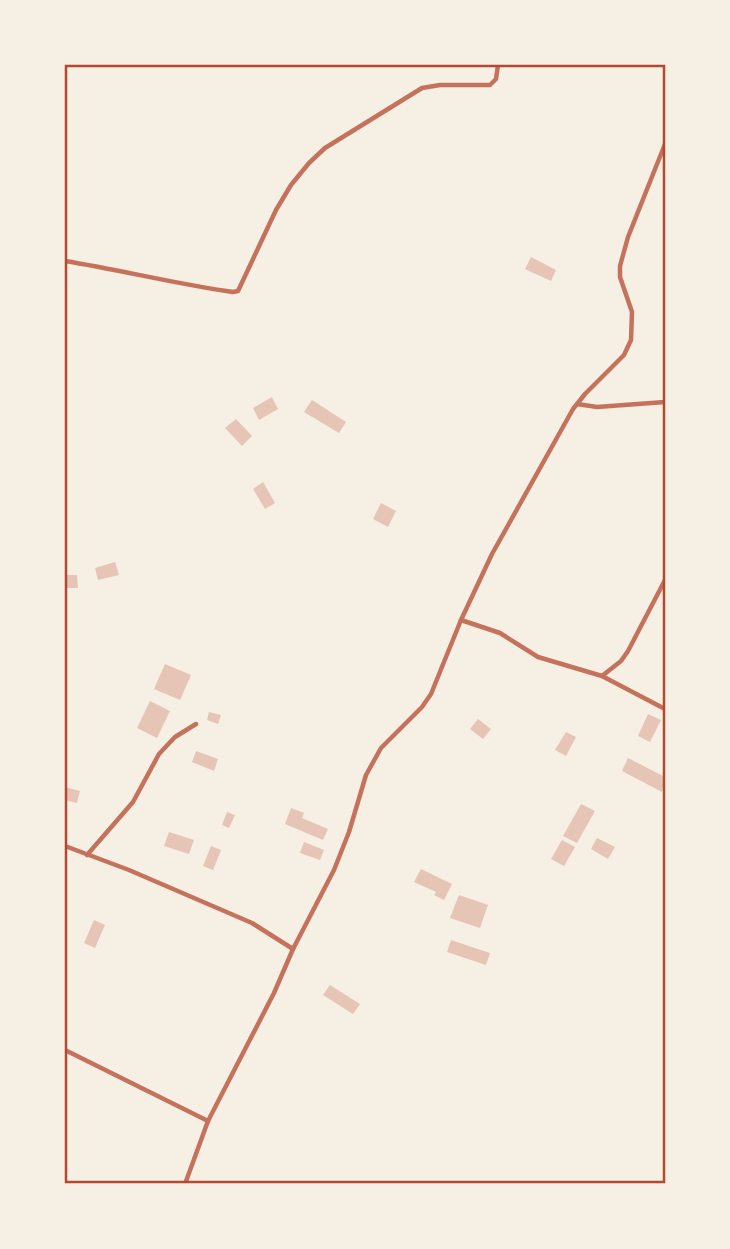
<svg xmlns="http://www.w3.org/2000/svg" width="730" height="1249" font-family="'Alegreya Sans',sans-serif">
	<rect width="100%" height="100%" fill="#f6efe4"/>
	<!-- building -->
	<g fill="#e6c5b7">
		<polygon points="531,257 556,270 551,281 525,269"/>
		<polygon points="272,397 278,409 259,420 253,408"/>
		<polygon points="312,400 346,422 339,433 304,412"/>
		<polygon points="236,419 252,436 242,446 225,428"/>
		<polygon points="263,482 275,503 265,509 253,489"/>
		<polygon points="381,503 396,511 388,527 373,519"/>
		<polygon points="115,562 119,575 98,580 95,568"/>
		<polygon points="65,575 77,575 78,588 65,588"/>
		<polygon points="165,664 191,675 180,700 154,689"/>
		<polygon points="150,701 170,711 157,738 137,728"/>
		<polygon points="209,712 221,715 218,724 207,720"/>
		<polygon points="648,714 661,720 650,742 638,736"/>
		<polygon points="478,719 491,729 483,739 470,729"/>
		<polygon points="566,732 576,737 566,756 555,750"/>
		<polygon points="196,751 218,759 214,771 192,762"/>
		<polygon points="628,758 665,777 662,792 622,771"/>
		<polygon points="65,787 80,791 77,803 65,800"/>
		<polygon points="581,804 595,811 577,843 563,836"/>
		<polygon points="291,808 304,813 302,818 328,829 323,840 285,824"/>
		<polygon points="227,812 235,815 229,828 222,825"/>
		<polygon points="169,832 194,840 189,854 164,846"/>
		<polygon points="597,838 615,847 608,859 591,849"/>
		<polygon points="562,840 575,847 564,866 551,859"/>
		<polygon points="304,842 324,850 320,860 300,853"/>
		<polygon points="211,846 221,850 213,870 203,866"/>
		<polygon points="421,869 452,884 444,900 434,895 436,892 414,882"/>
		<polygon points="459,895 488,905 480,928 450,918"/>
		<polygon points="94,920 105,925 95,948 84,943"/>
		<polygon points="451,940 490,953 486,965 447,952"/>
		<polygon points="330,985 360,1004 353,1014 323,995"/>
	</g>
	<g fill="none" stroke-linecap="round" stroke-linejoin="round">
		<!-- minor -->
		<g stroke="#c5725c" stroke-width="4.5">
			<path d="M65,261c56,9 111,23 168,31l5,-1 38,-81 15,-25 18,-22 16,-15 97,-60 18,-3h50l6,-6 2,-14"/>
			<polyline points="577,404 597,407 665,402"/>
			<polyline points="461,620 500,633 538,657 602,676 665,709"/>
			<polyline points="602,676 621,661 628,651 665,580"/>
			<polyline points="65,846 129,870 252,923 293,949"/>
			<polyline points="87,855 133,802 159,754 175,737 196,724"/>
			<polyline points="65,1050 208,1121"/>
			<polyline points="185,1184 208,1121 274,993 293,949 334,870 349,832 366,775 381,748 422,707 431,694 461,620 492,554 573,409 585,394 624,355 631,340 632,312 620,277 620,266 628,237 665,144"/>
		</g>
	</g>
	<!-- border -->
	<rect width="730" height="1249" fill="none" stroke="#f6efe4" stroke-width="133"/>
	<rect x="66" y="66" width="598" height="1116" fill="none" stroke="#b5482f" stroke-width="2.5"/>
</svg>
